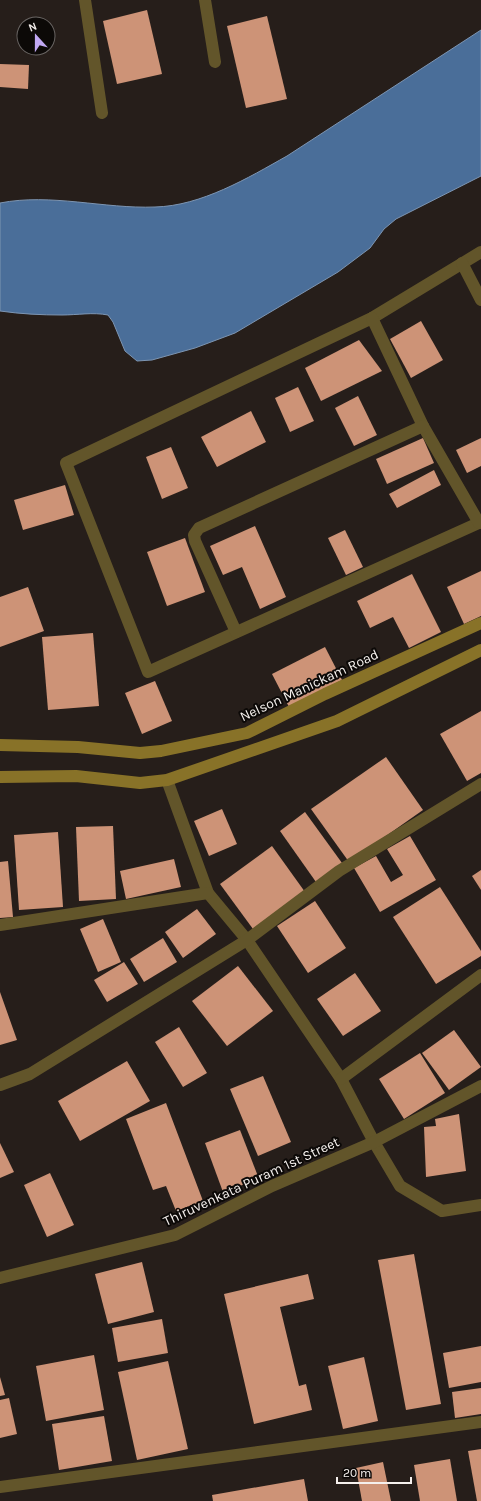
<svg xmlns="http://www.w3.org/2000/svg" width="481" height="1501" font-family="Karla,sans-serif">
	<rect width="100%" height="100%" fill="#261e1a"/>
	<!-- water -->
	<path fill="#4a6e99" stroke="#7d95b2" d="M481,30v146l-85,43 -12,10 -14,19 -32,24 -103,61 -40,15 -43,12 -15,1 -12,-10 -12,-29 -5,-7c-15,-3 -31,0 -46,0 -21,0 -41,-1 -62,-4v-108c51,-10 104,6 155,4 46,-1 93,-29 132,-51z"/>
	<!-- building -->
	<g fill="#cd9377">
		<polygon points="147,10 162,74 117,84 103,21"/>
		<polygon points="267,16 287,99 246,108 227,26"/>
		<polygon points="0,64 29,65 28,89 0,87"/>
		<polygon points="421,321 443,360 411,378 390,339"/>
		<polygon points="359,340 382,371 321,401 305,368"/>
		<polygon points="298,387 314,421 290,432 275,398"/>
		<polygon points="358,396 377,435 354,446 335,408"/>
		<polygon points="251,411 266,442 217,467 201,437"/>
		<polygon points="423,438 434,463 387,484 376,459"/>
		<polygon points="481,438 481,466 467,473 456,450"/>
		<polygon points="171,447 188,488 162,499 146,457"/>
		<polygon points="434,470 441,485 397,508 389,494"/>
		<polygon points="65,485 74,515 23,530 14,500"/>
		<polygon points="255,526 286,597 260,609 242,567 223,575 210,546"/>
		<polygon points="345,530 363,567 346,575 328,538"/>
		<polygon points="185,538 205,592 167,606 147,552"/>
		<polygon points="481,571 481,616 464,624 447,587"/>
		<polygon points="412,574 441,632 409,648 393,617 370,628 357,601"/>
		<polygon points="28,587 44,631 0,647 0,597"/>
		<polygon points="93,633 99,706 48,710 42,637"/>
		<polygon points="325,647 342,680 289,707 272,674"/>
		<polygon points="155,681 172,721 142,734 125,693"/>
		<polygon points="481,711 481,773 467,781 440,734"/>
		<polygon points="386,757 423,810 349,862 311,809"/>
		<polygon points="222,809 237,844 209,856 194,821"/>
		<polygon points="305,812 342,863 316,882 280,831"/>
		<polygon points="113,826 116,899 79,901 76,827"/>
		<polygon points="58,832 63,907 19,910 14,835"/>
		<polygon points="410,836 436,880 380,912 354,868 376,856 391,882 403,875 387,849"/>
		<polygon points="272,846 305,892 253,929 220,884"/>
		<polygon points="174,859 181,887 126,899 120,871"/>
		<polygon points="8,861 13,917 0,918 0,862"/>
		<polygon points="481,870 481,890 472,876"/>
		<polygon points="440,887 481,951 481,956 436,984 393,917"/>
		<polygon points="315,901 346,948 308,973 277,926"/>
		<polygon points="197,909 216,934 183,958 165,932"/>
		<polygon points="103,919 121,962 98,972 80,929"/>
		<polygon points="163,938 177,962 144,982 130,959"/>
		<polygon points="124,962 138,984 107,1002 94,980"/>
		<polygon points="238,966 273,1011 227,1046 192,1001"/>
		<polygon points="355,973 381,1011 343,1036 317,999"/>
		<polygon points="0,992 17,1040 0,1045"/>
		<polygon points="179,1027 207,1073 183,1087 155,1042"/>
		<polygon points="454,1030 481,1067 449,1090 422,1053"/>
		<polygon points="420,1053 445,1093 404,1119 379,1079"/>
		<polygon points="127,1061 150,1101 80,1141 58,1101"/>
		<polygon points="263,1076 291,1142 258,1156 230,1089"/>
		<polygon points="166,1103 203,1201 176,1211 166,1186 153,1190 126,1119"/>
		<polygon points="459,1114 466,1171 426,1177 424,1127 436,1126 435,1119"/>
		<polygon points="240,1130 259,1179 223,1192 205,1143"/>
		<polygon points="0,1143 14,1172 0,1178"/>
		<polygon points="50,1173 74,1225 47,1237 24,1185"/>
		<polygon points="414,1254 441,1404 406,1410 378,1260"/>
		<polygon points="142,1262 154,1312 108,1324 95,1274"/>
		<polygon points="308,1274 314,1299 280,1307 299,1386 306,1384 312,1410 254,1424 224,1294"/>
		<polygon points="162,1319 168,1353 118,1362 112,1328"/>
		<polygon points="481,1346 481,1382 449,1388 443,1353"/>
		<polygon points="94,1355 104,1410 46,1421 36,1366"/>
		<polygon points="364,1357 378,1421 343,1429 328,1366"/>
		<polygon points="168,1361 188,1449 137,1460 118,1372"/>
		<polygon points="0,1377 5,1395 0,1396"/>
		<polygon points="481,1388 481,1414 455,1418 452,1392"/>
		<polygon points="9,1398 17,1434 0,1438 0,1400"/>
		<polygon points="104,1416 112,1461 59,1470 52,1424"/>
		<polygon points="481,1449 481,1501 477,1501 468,1451"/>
		<polygon points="450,1459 457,1501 420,1501 414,1465"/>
		<polygon points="383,1462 391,1501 362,1501 356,1468"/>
		<polygon points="304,1479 308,1501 213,1501 212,1495"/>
	</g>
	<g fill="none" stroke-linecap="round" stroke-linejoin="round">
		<!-- street -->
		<g stroke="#62552a" stroke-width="12">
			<polyline points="85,0 102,113"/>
			<polyline points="205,0 215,62"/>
			<polyline points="481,252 372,318 66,463 148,672 481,522"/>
			<polyline points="462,263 481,300"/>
			<polyline points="372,318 423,426 479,523"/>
			<polyline points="236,632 195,541 194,535 199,528 423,426"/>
			<polyline points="167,780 208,893 247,940 341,1079 374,1142 400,1186 442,1211 481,1205"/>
			<polyline points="0,925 208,893"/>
			<polyline points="341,1079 481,975"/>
			<polyline points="0,1085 30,1074 247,940 339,871 481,784"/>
			<polyline points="0,1278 175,1235 272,1186 374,1142 481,1086"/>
			<polyline points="0,1487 481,1422"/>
		</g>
		<!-- secondary -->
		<g stroke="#887228" stroke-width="12">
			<polyline points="0,745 78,747 140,753 161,751 247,733 325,694 481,623"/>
			<polyline points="0,777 76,776 140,783 167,780 337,721 481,650"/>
		</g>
	</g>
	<g text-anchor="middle" stroke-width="4" stroke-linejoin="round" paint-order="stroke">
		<!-- street labels -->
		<g font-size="14" fill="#f5f0ed" stroke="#0c0907">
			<text transform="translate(309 685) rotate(-25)" y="5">Nelson Manickam Road</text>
			<text transform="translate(251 1181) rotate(-25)" y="5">Thiruvenkata Puram 1st Street</text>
		</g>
	</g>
	<!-- north arrow -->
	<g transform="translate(36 36) rotate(339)"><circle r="19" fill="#0c0907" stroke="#696563"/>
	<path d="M0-3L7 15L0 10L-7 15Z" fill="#c1a8f3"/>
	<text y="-6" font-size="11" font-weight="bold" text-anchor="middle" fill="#f5f0ed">N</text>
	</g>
	<!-- scale -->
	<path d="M337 1477v6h74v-6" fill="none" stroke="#f5f0ed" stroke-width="2"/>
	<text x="343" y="1477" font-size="12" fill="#f5f0ed" stroke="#0c0907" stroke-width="3" paint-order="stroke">20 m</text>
</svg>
